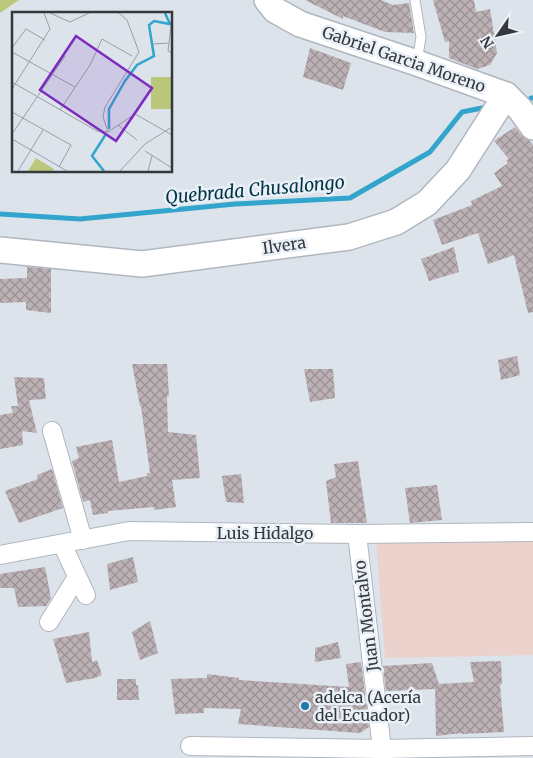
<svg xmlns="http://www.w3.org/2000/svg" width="533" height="758" font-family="Merriweather,serif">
	<defs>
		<pattern id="building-cross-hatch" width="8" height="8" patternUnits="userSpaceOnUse" patternTransform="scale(1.25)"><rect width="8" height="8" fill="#bcb1b4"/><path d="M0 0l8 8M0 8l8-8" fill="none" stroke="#9a9194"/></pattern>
	</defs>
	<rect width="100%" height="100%" fill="#dce3eb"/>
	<!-- education -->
	<polygon fill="#ebd2cc" points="533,539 533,655 385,658 376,540"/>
	<!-- garden -->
	<polygon fill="#bbc87b" points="0,0 19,0 0,13"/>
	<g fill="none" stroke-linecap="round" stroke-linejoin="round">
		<!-- stream -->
		<g stroke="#33a5cc" stroke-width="5">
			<polyline points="531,98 533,98"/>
			<polyline points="0,214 80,219 235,204 350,198 430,152 462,112 482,108"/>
		</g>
	</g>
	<!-- building -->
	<g fill="url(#building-cross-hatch)">
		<polygon points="305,0 381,0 393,5 409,3 414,33 385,32 343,16 343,19"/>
		<polygon points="433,0 474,0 476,12 490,9 497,53 490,65 477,69 449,58 449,41 445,42"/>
		<polygon points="310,48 351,63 343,90 303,77"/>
		<polygon points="515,127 522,136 530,141 533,145 533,312 528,313 514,255 488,264 478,233 442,245 433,220 472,205 471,201 502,186 494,173 508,163 506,160 509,159 494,141"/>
		<polygon points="454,247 459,272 429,281 421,259"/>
		<polygon points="27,267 51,269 51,313 26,310 26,302 0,303 0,279 27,278"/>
		<polygon points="517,356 520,375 501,380 498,360"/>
		<polygon points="132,364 167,364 169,396 167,396 168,432 196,435 200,478 172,480 176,507 154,510 154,507 108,511 108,513 93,515 90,500 83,502 72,461 79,458 76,447 112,440 119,482 147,476 147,473 150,473 141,406 140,406"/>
		<polygon points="304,369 333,369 335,398 310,402"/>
		<polygon points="14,377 44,378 46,399 29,400 37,433 22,431 23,445 0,449 0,415 13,413 11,406 18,406"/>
		<polygon points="358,461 367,523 331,523 326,481 336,477 334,464"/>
		<polygon points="52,469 63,508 19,523 5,491 38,479 37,475"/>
		<polygon points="241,474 244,503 226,502 222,476"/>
		<polygon points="437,485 442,520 410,523 405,488"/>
		<polygon points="133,557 138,582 110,590 107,564"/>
		<polygon points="45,567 51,598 46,606 18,607 14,588 0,588 0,574"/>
		<polygon points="150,621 158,653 140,660 132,632"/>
		<polygon points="89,632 92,662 97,660 102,675 95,678 66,683 53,639"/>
		<polygon points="338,642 341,658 315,662 315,648"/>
		<polygon points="501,661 502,684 500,685 504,732 462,734 462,733 436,736 435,689 386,691 383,666 432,663 439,684 474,682 470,662"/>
		<polygon points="361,662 369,727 360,733 238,724 241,709 204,708 204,713 175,714 171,679 207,678 207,674 239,678 239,680 349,687 346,664"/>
		<polygon points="117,679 136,679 136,685 138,685 139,700 117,700"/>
	</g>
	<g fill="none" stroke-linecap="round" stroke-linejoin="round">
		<!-- lane casing -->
		<g stroke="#b0b7bf" stroke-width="11">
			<polyline id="lane" points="415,0 421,37 417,62"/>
		</g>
		<!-- street casing -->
		<g stroke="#b0b7bf" stroke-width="20">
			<g id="street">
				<polyline points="52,431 83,540"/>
				<polyline points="357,534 383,758"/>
				<polyline points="62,544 86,595"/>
				<polyline points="0,555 129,531 357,534 533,532"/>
				<polyline points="49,622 77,577"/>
				<polyline points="190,746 382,749 533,746"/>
			</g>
		</g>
		<!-- secondary casing -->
		<g stroke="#b0b7bf" stroke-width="28">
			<g id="secondary">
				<polyline points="267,0 275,10 300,24 417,63 506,95 520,109 533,127"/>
				<polyline points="0,250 142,264 349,237 396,222 427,203 458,170 506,95"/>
			</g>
		</g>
		<!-- lane -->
		<use href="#lane" stroke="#fff" stroke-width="9"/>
		<!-- street -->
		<use href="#street" stroke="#fff" stroke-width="18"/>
		<!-- secondary -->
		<use href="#secondary" stroke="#fff" stroke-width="25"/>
	</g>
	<!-- markers -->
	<circle fill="#2179a8" stroke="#e9f0f8" stroke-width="2" cx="305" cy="706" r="5"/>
	<g text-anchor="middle" stroke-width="5" stroke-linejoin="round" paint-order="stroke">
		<!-- street labels -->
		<g font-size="16" fill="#36393c" stroke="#e9f0f8">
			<text transform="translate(404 59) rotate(19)" y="6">Gabriel Garcia Moreno</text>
			<text transform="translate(284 245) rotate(-8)" y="6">Ilvera</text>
			<text x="265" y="539">Luis Hidalgo</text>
			<text transform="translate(366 616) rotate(-97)" y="6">Juan Montalvo</text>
		</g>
		<!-- poi labels -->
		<g font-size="16" fill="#36393c" stroke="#e9f0f8" text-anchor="start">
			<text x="315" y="703">adelca (Acería<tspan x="315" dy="18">del Ecuador)</tspan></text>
		</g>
		<!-- water labels -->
		<g font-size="18" font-style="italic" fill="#003444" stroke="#e9f0f8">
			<text transform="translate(255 190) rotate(-5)" y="6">Quebrada Chusalongo</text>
		</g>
	</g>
	<!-- overview -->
	<g transform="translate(12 12)">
		<rect width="160" height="160" fill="#dce3eb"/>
		<path d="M139,65h21v32h-21zM24,146l18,11 -2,2h-24z" fill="#bbc87b"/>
		<path fill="none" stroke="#33a5cc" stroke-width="2.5" d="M97,117v-20l16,-28 12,-16 17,-9 -5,-31 5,-4 16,3 -5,-11M92,159l-12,-15 14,-22"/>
		<path fill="none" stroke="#9a9fa5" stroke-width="1" d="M38,1l20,9 19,-9M159,14l-3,25 4,2M141,32l16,-1M0,36l14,-19 19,11M0,40l63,35M0,70l85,49 11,1 27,-18 37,21M0,77l38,-60 -6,-16M48,98l30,-45 12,-26 30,17M0,100l59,33 -12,22M106,113l19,15M96,120l-5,-15 2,-10 34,-55 -12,-32 -8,-7M0,122l53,-78M0,127l55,32M133,139l27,17M6,159l25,-41M108,159l25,-27 27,-17M136,159l4,-15"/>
		<path fill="#7b2cbf" fill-opacity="0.15" stroke="#7b2cbf" stroke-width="2.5" d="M64,24l76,52 -36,53 -76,-51z"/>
		<rect width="160" height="160" fill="none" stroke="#36393c" stroke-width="2.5"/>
	</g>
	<!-- north arrow -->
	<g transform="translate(498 35) rotate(236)" stroke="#e9f0f8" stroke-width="4" paint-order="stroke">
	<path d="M0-4L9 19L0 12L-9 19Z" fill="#36393c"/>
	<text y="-8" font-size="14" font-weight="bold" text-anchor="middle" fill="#36393c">N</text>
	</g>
</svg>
